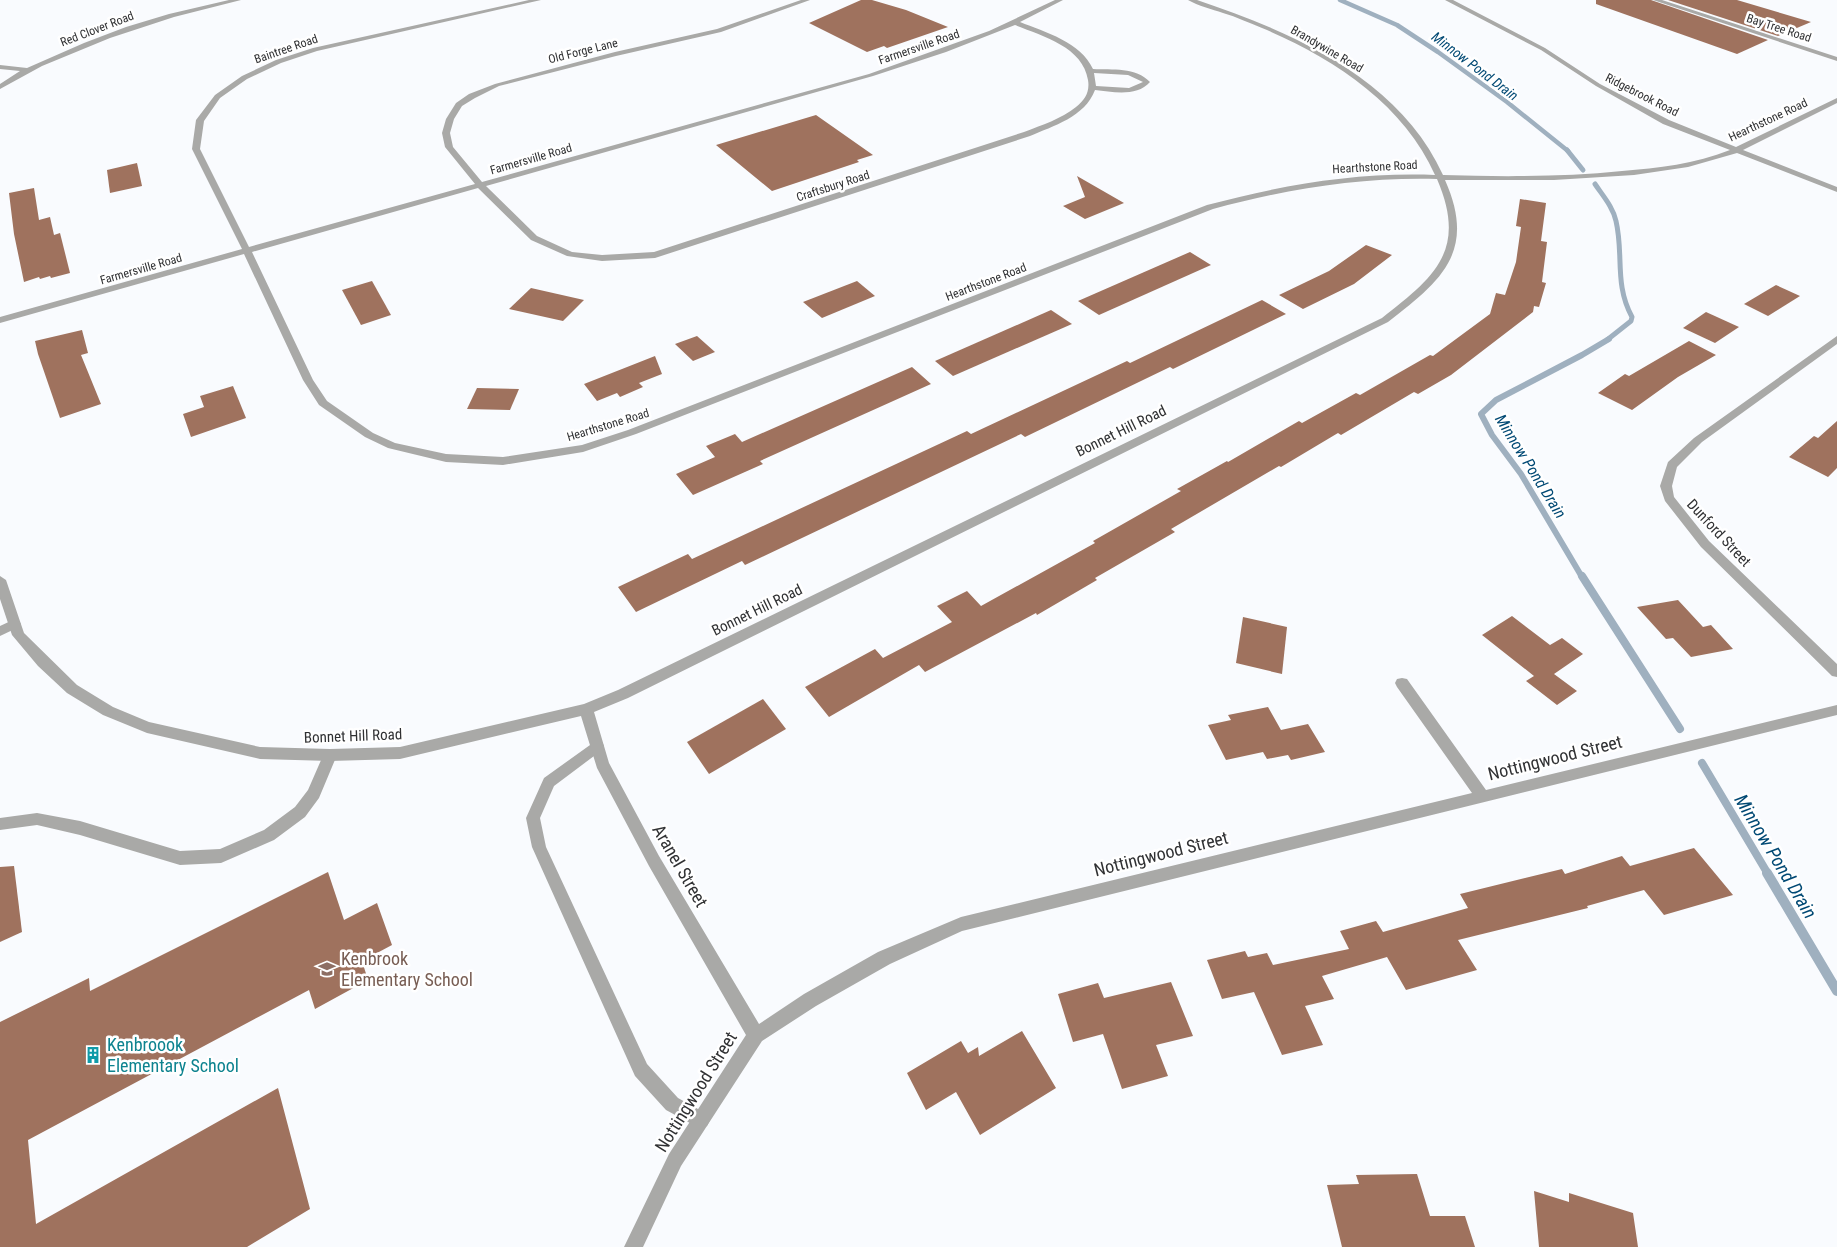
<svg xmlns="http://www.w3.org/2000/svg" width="1837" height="1247" font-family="'Roboto Condensed',sans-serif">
	<rect width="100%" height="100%" fill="#f9fbfe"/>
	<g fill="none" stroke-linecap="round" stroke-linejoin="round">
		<!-- stream-far4 -->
		<polyline stroke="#9fb0bf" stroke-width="4.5" points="1340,0 1397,25 1438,52 1507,102 1568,151"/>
		<!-- stream-far3 -->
		<g stroke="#9fb0bf" stroke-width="5">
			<polyline points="1567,150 1583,170"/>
			<path d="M1595,184c8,12 18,23 21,37 8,34 -2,63 16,96l-1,4 -24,19"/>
		</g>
		<!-- stream-far2 -->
		<polyline stroke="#9fb0bf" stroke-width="6" points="1582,577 1521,474 1492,435 1481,414 1496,400 1582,355 1609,339"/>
		<!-- stream-far1 -->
		<g stroke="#9fb0bf" stroke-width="8">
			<polyline points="1582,576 1680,729"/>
			<polyline points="1702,763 1768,874"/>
		</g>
		<!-- stream -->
		<polyline stroke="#9fb0bf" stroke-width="10" points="1767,873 1837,991"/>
	</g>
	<!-- building -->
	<g fill="#9f725e">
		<polygon points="861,0 872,0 906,10 948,27 887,48 884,46 867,52 809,23"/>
		<polygon points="1596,0 1651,0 1768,40 1737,54 1596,4"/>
		<polygon points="1668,0 1737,0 1811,22 1778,36"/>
		<polygon points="816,115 873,155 857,160 859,162 772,191 716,145"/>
		<polygon points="137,163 142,186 110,193 107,170"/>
		<polygon points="1077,176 1124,203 1085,219 1063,206 1085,197"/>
		<polygon points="34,188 39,220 50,217 54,235 60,233 70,273 51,278 50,276 40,279 39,277 24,282 14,234 9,193"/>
		<polygon points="1520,199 1546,203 1541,241 1547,242 1542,282 1546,283 1539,307 1534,306 1533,312 1451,375 1418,394 1414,392 1341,435 1338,433 1281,467 1279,466 1171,529 1175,532 1095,578 1097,580 1037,615 1036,613 925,672 919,665 829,717 805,687 875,649 883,658 952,622 937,606 967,591 981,606 1095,543 1093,541 1181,491 1177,489 1227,461 1228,462 1299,421 1302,423 1356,393 1360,395 1430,355 1433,356 1490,314 1496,293 1505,295 1516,262 1521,227 1516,226"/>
		<polygon points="1366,245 1392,255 1354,284 1303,309 1279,295 1329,271"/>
		<polygon points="1190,252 1211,265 1099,315 1078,301"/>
		<polygon points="372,281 391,315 361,325 342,290"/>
		<polygon points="857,281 875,296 822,318 803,302"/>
		<polygon points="1776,285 1800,296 1768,316 1744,304"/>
		<polygon points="531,288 584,300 563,321 509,309"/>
		<polygon points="1262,300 1286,314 1173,369 1170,367 1025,437 1021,434 745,565 742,561 636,612 618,587 688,554 692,559 967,431 971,434 1127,361 1130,363"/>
		<polygon points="1051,310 1072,324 953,376 935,361"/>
		<polygon points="1706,312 1739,327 1715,343 1683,328"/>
		<polygon points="82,330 88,353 81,355 101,404 60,418 38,354 35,341"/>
		<polygon points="697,336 715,352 693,361 675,344"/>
		<polygon points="1689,341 1716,355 1678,377 1632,410 1598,393 1625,374 1629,376"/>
		<polygon points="655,356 662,374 639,383 643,387 620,397 617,393 597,401 584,384"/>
		<polygon points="912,367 931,384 760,461 763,464 693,495 676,474 715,457 706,446 735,434 742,442"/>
		<polygon points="233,386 246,418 191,437 183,414 204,407 200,396"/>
		<polygon points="477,388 519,389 510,410 467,409"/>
		<polygon points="1837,421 1837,468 1828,477 1789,457 1814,436 1818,438"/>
		<polygon points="1678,600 1703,627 1711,625 1733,649 1691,657 1673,638 1666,639 1637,607"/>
		<polygon points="1512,616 1550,645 1562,638 1583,654 1554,674 1577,691 1557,705 1526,681 1534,676 1482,635"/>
		<polygon points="1243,617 1287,627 1282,674 1236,663"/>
		<polygon points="763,699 786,729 709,774 687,742"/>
		<polygon points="1268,707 1281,730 1308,724 1325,752 1291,760 1288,755 1267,759 1263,752 1226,760 1208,725 1231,720 1228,715"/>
		<polygon points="1694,848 1733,895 1664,915 1644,890 1587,906 1588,908 1458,940 1477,970 1406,990 1387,957 1322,976 1334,999 1305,1006 1323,1045 1282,1055 1254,992 1222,999 1207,960 1245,951 1248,957 1267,953 1273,965 1349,949 1340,931 1376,921 1383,932 1468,908 1460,894 1562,869 1565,874 1622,856 1630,866"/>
		<polygon points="14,866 22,932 0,942 0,867"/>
		<polygon points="328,872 344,920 377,903 392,945 362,961 368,980 315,1009 309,990 28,1140 36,1224 278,1088 310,1209 247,1247 0,1247 0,1022 89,978 90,991"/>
		<polygon points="1171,982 1193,1036 1156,1045 1168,1076 1122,1089 1103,1034 1073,1042 1058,994 1098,983 1104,998"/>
		<polygon points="1022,1031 1056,1088 980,1135 956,1092 926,1110 907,1073 961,1041 968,1053 978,1047 979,1056"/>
		<polygon points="1417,1174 1430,1216 1465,1216 1475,1247 1342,1247 1327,1185 1359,1184 1356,1175"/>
		<polygon points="1534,1191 1569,1202 1569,1193 1633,1213 1638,1247 1539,1247"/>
	</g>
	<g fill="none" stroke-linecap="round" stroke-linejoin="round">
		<!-- lane -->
		<g fill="#a9a9a7" fill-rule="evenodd">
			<polygon points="15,619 19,621 21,624 19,627 0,636 0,626"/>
			<polygon points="597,740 602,742 604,746 602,750 554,786 540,818 546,847 647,1064 678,1098 707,1114 710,1120 707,1126 701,1129 666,1110 635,1076 532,847 526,818 544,778"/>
			<polygon points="330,749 335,751 337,755 319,798 305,817 274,840 221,863 180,865 80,835 37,825 0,830 0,818 37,813 80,821 180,851 220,849 264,830 295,807 308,790 325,751"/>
		</g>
		<!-- street -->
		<g fill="#a9a9a7" fill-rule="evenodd">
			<polygon points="229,0 241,0 174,17 110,38 42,66 0,89 0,84 20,71 0,69 0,65 27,68 84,43 126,27 169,14"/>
			<path d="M529,0h12l-224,51 -36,12 -34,16 -27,19 -16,23 -4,28 49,98 226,-63 -30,-37 -3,-14 4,-14 10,-16 13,-9 26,-10 120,-32 102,-23 84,-29h9l-89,32 -105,24 -117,30 -24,12 -13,8 -8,13 -4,14 3,14 29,35 387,-108 120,-43 66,-31h8l-43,22c25,10 61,20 73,47 19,1 43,-2 57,13 -13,15 -37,10 -55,8 -10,27 -42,36 -65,46l-375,122 -53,3 -35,-5 -36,-16 -53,-52 -226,64 61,128 14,21 46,32 22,10 51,11 57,3 79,-12 46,-15 579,-225c75,-20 150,-33 228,-30 -31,-71 -103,-118 -173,-147 -13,-5 -25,-11 -39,-15 -11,-4 -25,-7 -35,-13h9c95,32 202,78 246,175 59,2 119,2 179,-4 36,-3 73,-7 108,-21l-67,-26 -67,-38 -55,-36 -96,-50h8l92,48 55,36 69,36 67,27 101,-49v5l-94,47 94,37v5l-100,-39 -49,14 -54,8 -80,5h-109c32,72 -4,101 -57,142l-760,376 -34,14 15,51 50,93 100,168 45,-30 74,-42 83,-35 511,-124 -75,-106 -2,-4 2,-4 5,-1 5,1 79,111 351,-85v10l-875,216 -72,33 -74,42 -54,35 -81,125 -38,81h-19l45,-93 77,-119 -97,-169 -52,-98 -16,-52 -181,43 -70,2 -70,-2 -113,-26 -44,-18 -36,-22 -29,-27 -26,-31 -12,-36v-23l6,4 18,53 53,52 36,22 36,15 111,25 70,2 70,-2 184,-43 34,-14 764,-372c52,-41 86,-67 55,-139 -76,-2 -151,10 -224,30l-577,225 -53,18 -80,13 -57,-3 -58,-14 -23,-11 -46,-32 -16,-25 -59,-126 -244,69v-6l242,-68 -50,-100 4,-29 19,-25 27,-19 34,-16 37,-12zM1015,25c28,11 68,22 73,55 2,12 -3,20 -12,27 -15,12 -34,18 -52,25l-370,120 -52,3 -30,-3 -35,-16 -51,-50 387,-110 73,-24zM1094,73l34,2 15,7 -14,6 -33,-2z"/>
			<polygon points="1653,0 1662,0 1837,57 1837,61"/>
			<polygon points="1837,336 1837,344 1702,442 1677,467 1672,486 1674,497 1709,541 1837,664 1837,677 1832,676 1701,547 1665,501 1660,486 1668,462 1694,438"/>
		</g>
	</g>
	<!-- icons -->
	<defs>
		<g id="school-bare" transform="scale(1.35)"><path d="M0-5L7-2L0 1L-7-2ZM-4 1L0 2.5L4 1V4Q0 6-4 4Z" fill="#8d6e63" stroke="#fff" stroke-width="2.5" paint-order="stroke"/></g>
		<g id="building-bare" transform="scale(1.35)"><path d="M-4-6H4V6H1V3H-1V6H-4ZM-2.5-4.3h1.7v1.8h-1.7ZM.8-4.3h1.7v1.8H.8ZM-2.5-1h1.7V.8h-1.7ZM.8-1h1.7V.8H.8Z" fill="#0f9aa8" stroke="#fff" stroke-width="2.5" paint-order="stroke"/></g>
	</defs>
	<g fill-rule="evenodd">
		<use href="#school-bare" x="327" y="969"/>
		<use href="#building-bare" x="93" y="1055"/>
	</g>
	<g text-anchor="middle" stroke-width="5" stroke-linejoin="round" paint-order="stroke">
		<!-- far-street labels -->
		<g font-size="12" fill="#303133" stroke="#fff">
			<text transform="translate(1779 28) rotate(18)" y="4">Bay Tree Road</text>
			<text transform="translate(97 29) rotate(-21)" y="4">Red Clover Road</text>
			<text transform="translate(919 47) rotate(-19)" y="4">Farmersville Road</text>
			<text transform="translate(286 49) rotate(-19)" y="4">Baintree Road</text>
			<text transform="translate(1327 49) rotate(30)" y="4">Brandywine Road</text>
			<text transform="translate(583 51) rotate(-14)" y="4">Old Forge Lane</text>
			<text transform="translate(1642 95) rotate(27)" y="4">Ridgebrook Road</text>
			<text transform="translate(1768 120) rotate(-25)" y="4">Hearthstone Road</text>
			<text transform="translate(531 159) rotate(-16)" y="4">Farmersville Road</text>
			<text transform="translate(1375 167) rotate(-3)" y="4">Hearthstone Road</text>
			<text transform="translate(833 186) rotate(-18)" y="4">Craftsbury Road</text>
			<text transform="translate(141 269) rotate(-16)" y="4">Farmersville Road</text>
			<text transform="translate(986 282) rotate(-21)" y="4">Hearthstone Road</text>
			<text transform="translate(608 425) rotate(-17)" y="4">Hearthstone Road</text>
		</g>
		<!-- far-water labels -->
		<g font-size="14" font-style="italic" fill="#004974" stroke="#fff">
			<text transform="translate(1475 66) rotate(37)" y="5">Minnow Pond Drain</text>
		</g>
		<!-- street labels -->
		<g font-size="15" fill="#303133" stroke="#fff">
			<text transform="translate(1121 431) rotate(-26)" y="5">Bonnet Hill Road</text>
			<text transform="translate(1719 533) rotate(47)" y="5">Dunford Street</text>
			<text transform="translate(757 610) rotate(-26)" y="5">Bonnet Hill Road</text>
			<text transform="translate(353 736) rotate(-2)" y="5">Bonnet Hill Road</text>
		</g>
		<!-- water labels -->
		<g font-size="16" font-style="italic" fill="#004974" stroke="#fff">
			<text transform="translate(1531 466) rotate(58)" y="6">Minnow Pond Drain</text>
		</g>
		<!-- near-street labels -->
		<g font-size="18" fill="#303133" stroke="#fff">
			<text transform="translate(1555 758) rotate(-14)" y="6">Nottingwood Street</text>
			<text transform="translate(1161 854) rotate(-14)" y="6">Nottingwood Street</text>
			<text transform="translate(680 866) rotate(60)" y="6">Aranel Street</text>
			<text transform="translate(696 1092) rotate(-58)" y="6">Nottingwood Street</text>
		</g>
		<!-- near-education labels -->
		<g font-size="18" fill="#785e54" stroke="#fff" text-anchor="start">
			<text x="341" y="965">Kenbrook<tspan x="341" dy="21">Elementary School</tspan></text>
		</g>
		<!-- near-culture labels -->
		<g font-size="18" fill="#0d838f" stroke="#fff" text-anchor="start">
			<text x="107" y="1051">Kenbroook<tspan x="107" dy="21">Elementary School</tspan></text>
		</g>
		<!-- near-water labels -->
		<g font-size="19" font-style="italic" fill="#004974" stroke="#fff">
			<text transform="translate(1776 856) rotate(59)" y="7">Minnow Pond Drain</text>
		</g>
	</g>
</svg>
